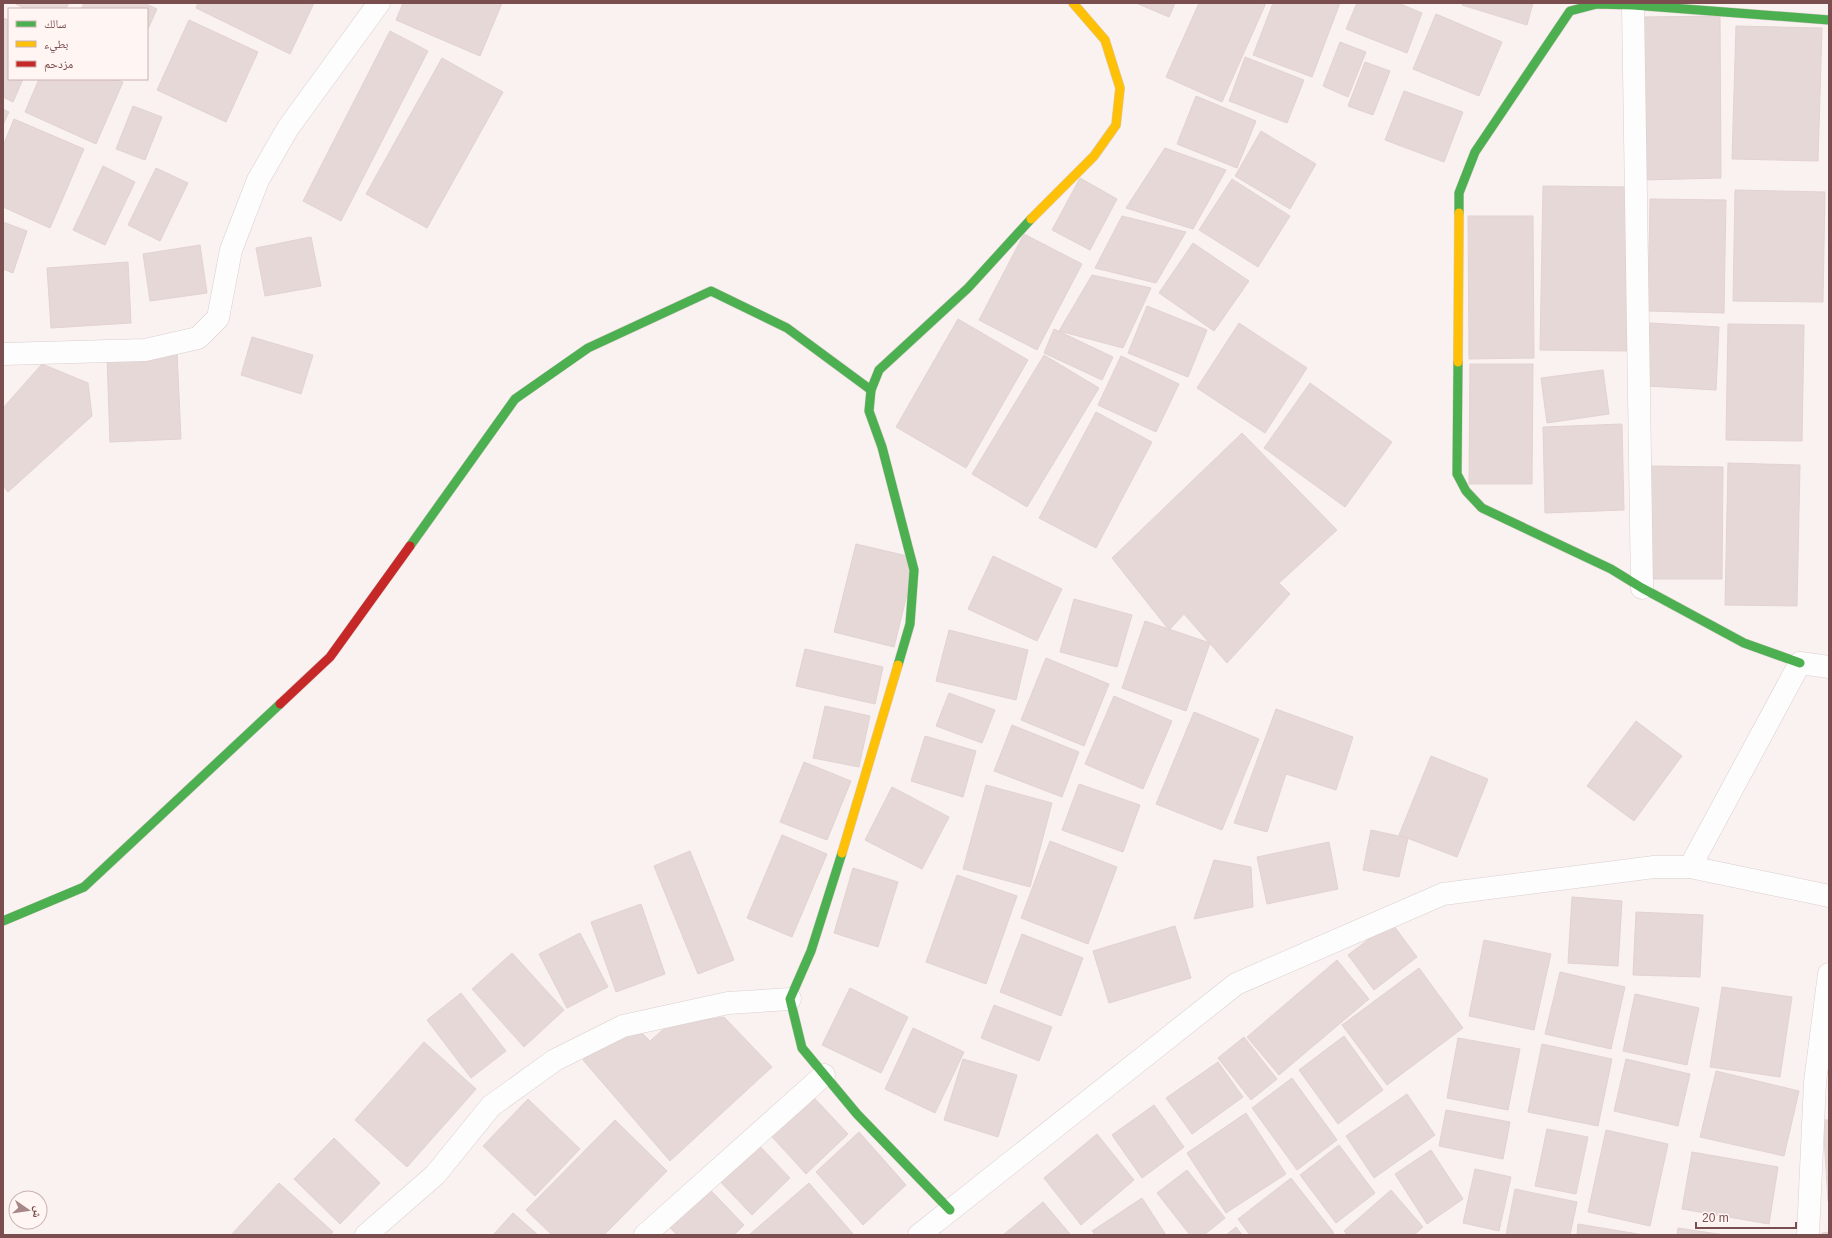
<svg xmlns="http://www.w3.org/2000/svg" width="1832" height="1238" font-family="Arial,'Noto Naskh Arabic',sans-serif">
	<rect width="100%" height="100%" fill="#f9f2f0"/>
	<!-- building -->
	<g fill="#e6d8d7" stroke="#e2d3d2">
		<polygon points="14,3 69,3 66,9 26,9"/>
		<polygon points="84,3 144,3 157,9 147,31 147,9 81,9"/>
		<polygon points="198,3 314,3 290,54 196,8"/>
		<polygon points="403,3 502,3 480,56 396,20"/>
		<polygon points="1136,3 1175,3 1169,17"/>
		<polygon points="1199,3 1266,3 1222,102 1166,77"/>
		<polygon points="1273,3 1340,3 1312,77 1253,55"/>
		<polygon points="1357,3 1398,3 1422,13 1407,53 1346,29"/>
		<polygon points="1463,3 1533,3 1527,25 1462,5"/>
		<polygon points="1436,14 1502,42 1479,96 1413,69"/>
		<polygon points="1720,16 1721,178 1643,180 1642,17"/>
		<polygon points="3,18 9,20 9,79 23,79 13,102 3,97"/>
		<polygon points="189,20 258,52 226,122 157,90"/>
		<polygon points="1736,26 1822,28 1818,161 1732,159"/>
		<polygon points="390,31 428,51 341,221 303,201"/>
		<polygon points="1340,42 1366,52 1348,97 1323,86"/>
		<polygon points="1245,57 1304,80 1287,123 1229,101"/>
		<polygon points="442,58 503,92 427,228 366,194"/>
		<polygon points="1365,62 1390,71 1373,115 1348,106"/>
		<polygon points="39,79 115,79 123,82 96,144 25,112"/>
		<polygon points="1404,91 1463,112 1444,162 1385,140"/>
		<polygon points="1196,96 1256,121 1237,168 1177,144"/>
		<polygon points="133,106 162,117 145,160 116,149"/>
		<polygon points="3,109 9,112 3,125"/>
		<polygon points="14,119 84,149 50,228 3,207 3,146"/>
		<polygon points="1261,131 1316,164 1290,209 1235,176"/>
		<polygon points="1165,148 1226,170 1193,229 1126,208"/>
		<polygon points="103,166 135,182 105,245 73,230"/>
		<polygon points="156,168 188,183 160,241 128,225"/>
		<polygon points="1080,178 1117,199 1090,250 1052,230"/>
		<polygon points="1232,179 1290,216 1258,267 1199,230"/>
		<polygon points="1543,186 1629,187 1627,351 1540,350"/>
		<polygon points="1735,190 1825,192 1823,302 1733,301"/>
		<polygon points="1650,199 1726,200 1724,313 1648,311"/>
		<polygon points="1122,216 1186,232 1156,283 1095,268"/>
		<polygon points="1468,216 1533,216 1534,358 1469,359"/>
		<polygon points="3,222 27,231 13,273 3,269"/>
		<polygon points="1024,234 1082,264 1037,350 979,320"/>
		<polygon points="311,237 321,286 265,296 256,248"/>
		<polygon points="1193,243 1249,281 1214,331 1159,293"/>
		<polygon points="200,245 207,293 150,301 143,254"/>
		<polygon points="128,262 131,323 51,328 47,268"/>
		<polygon points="1092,275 1151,288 1123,348 1059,331"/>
		<polygon points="1147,306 1207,330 1188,377 1128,353"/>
		<polygon points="958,319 1028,360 966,468 896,427"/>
		<polygon points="1239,323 1307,368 1265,433 1197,388"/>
		<polygon points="1650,323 1719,327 1716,390 1647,386"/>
		<polygon points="1728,324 1804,325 1802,441 1726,440"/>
		<polygon points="1054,329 1113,357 1102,380 1044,353"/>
		<polygon points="252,337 313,355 301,394 241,375"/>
		<polygon points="177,353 181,439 110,442 107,356"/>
		<polygon points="1044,355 1099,388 1027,507 972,474"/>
		<polygon points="1121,356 1179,384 1156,432 1098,405"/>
		<polygon points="42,364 88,383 92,416 8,492 3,486 3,408"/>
		<polygon points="1470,364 1533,364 1532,484 1469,484"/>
		<polygon points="1603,370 1609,414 1547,423 1541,378"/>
		<polygon points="1310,383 1392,442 1345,507 1264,448"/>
		<polygon points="1096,412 1152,442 1096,548 1039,518"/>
		<polygon points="1622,424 1624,510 1545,513 1543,427"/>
		<polygon points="1242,433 1337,530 1279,583 1290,594 1227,663 1184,614 1169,630 1112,558"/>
		<polygon points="1728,463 1800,465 1797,606 1725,605"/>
		<polygon points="1651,466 1723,467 1722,579 1650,579"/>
		<polygon points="856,544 916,558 894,647 834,632"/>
		<polygon points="993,556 1062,589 1037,641 968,609"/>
		<polygon points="1074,599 1132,615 1117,667 1060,652"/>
		<polygon points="1145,621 1210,643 1186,711 1122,688"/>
		<polygon points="949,630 1028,650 1016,700 936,681"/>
		<polygon points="805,649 883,667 875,704 796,686"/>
		<polygon points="1046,658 1109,684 1084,746 1021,720"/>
		<polygon points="949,693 995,710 982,743 936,726"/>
		<polygon points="1114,696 1172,721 1143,789 1085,764"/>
		<polygon points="825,706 870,716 859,767 813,758"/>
		<polygon points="1276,709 1353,737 1336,790 1286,774 1267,832 1234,823"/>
		<polygon points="1194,712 1259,739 1222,830 1156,804"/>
		<polygon points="1636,721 1682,756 1634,821 1587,786"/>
		<polygon points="1012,725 1079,752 1062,797 994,771"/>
		<polygon points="925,736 976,751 963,797 911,781"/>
		<polygon points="1431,756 1488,779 1457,857 1399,835"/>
		<polygon points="804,762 851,781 827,840 780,822"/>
		<polygon points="1079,784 1140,805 1123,852 1062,830"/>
		<polygon points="986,785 1052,803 1030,887 963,869"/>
		<polygon points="892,787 949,817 922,869 865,840"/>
		<polygon points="1371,830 1408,838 1399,877 1363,870"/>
		<polygon points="782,835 827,854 792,937 747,918"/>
		<polygon points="1050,841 1117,867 1088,944 1021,918"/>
		<polygon points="1329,842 1338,889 1267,904 1257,857"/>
		<polygon points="690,851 734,960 698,974 654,866"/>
		<polygon points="1214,860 1251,867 1253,907 1194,919"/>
		<polygon points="853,868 898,882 878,947 834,933"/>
		<polygon points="957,875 1017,896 986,984 926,962"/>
		<polygon points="1572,897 1622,901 1618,966 1568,963"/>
		<polygon points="641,904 665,974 616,992 591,922"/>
		<polygon points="1636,912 1703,915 1700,977 1633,975"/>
		<polygon points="1391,922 1417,957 1374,990 1348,955"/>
		<polygon points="1175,926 1191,978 1109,1003 1093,951"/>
		<polygon points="580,933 608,987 567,1008 539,954"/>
		<polygon points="1022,934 1083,958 1061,1016 1000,992"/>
		<polygon points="1484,940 1551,954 1534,1030 1469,1016"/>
		<polygon points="512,953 564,1010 524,1047 472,989"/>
		<polygon points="1337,960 1369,999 1279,1075 1247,1037"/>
		<polygon points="1419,968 1463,1028 1387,1085 1342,1025"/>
		<polygon points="1560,972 1625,987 1611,1049 1545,1034"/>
		<polygon points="1722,987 1792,997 1780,1077 1710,1067"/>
		<polygon points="850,988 908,1017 881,1073 822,1045"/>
		<polygon points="461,993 506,1051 471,1078 427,1020"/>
		<polygon points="1635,994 1699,1008 1687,1065 1623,1051"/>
		<polygon points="994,1005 1052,1027 1039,1061 981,1038"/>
		<polygon points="724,1017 772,1067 670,1161 583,1060 601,1044 638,1029 650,1041 667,1026"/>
		<polygon points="913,1028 964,1052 935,1113 885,1089"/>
		<polygon points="1344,1036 1383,1090 1338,1124 1299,1070"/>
		<polygon points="1244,1037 1277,1079 1251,1100 1218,1058"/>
		<polygon points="1458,1038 1520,1049 1508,1110 1447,1098"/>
		<polygon points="424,1042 476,1089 407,1167 355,1120"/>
		<polygon points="1542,1044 1612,1059 1598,1126 1528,1112"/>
		<polygon points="963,1059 1017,1075 998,1137 944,1120"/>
		<polygon points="1626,1059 1690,1074 1678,1126 1614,1111"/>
		<polygon points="1218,1062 1243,1097 1192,1134 1166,1098"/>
		<polygon points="1716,1071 1799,1091 1784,1156 1700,1137"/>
		<polygon points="1292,1078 1337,1140 1297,1170 1252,1108"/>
		<polygon points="804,1087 848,1134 806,1174 762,1126"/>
		<polygon points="1407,1094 1435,1135 1374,1178 1346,1136"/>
		<polygon points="528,1099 580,1149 535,1196 483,1146"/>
		<polygon points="1154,1105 1184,1147 1142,1178 1112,1135"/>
		<polygon points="1446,1110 1510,1122 1503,1159 1439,1146"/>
		<polygon points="1246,1113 1286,1174 1226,1213 1187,1153"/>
		<polygon points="615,1120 667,1171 604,1235 552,1235 526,1210"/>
		<polygon points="1823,1120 1829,1120 1829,1201 1828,1201"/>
		<polygon points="1547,1129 1588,1137 1576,1194 1535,1186"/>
		<polygon points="1606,1130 1668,1144 1650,1226 1588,1212"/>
		<polygon points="859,1132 906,1185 863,1225 816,1172"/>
		<polygon points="1097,1134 1134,1180 1081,1225 1044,1178"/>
		<polygon points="334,1138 380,1183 340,1224 294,1179"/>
		<polygon points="753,1139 790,1178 752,1215 715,1176"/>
		<polygon points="1339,1145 1375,1193 1336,1223 1300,1175"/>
		<polygon points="1431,1150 1463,1199 1427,1224 1395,1174"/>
		<polygon points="1692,1152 1778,1167 1769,1224 1682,1209"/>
		<polygon points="1475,1169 1511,1177 1499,1231 1463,1223"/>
		<polygon points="1187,1170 1225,1218 1204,1235 1190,1235 1157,1193"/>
		<polygon points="696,1175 744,1225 734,1235 677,1235 656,1213"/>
		<polygon points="1291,1178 1334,1233 1331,1235 1250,1235 1238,1219"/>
		<polygon points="279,1183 333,1232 330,1235 231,1235"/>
		<polygon points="809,1183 854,1235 749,1235"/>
		<polygon points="1515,1189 1577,1202 1570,1235 1506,1235"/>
		<polygon points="1391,1190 1423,1227 1414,1235 1347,1235 1344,1231"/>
		<polygon points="1142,1198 1166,1235 1095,1235 1092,1231"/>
		<polygon points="1043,1202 1070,1234 1069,1235 1003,1235"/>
		<polygon points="513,1213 538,1235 493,1235"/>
		<polygon points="1578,1224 1644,1235 1577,1235"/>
		<polygon points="1236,1227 1242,1235 1226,1235"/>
		<polygon points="1678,1228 1725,1235 1677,1235"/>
		<polygon points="1829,1232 1829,1235 1822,1235 1822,1233"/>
	</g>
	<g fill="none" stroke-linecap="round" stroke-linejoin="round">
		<!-- street casing -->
		<g stroke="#dacfce" stroke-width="23">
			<g id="street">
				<polyline points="1633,5 1642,588"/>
				<polyline points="3,354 145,350 198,338 218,318 231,250 258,180 288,128 379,3"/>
				<polyline points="1690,867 1800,663 1829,667"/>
				<polyline points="366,1235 435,1175 491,1106 555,1060 623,1026 728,1003 790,999"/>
				<polyline points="645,1235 824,1075"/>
				<polyline points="919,1235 1236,984 1443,894 1654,867 1690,867 1829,896"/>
				<polyline points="1808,1235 1815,1082 1829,974"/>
			</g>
		</g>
		<!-- fast casing -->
		<g stroke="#d9cdcb" stroke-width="10">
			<g id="fast">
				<polyline points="1459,213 1459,193 1475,152 1570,11 1597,4 1633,5 1829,20"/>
				<polyline points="1458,362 1457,474 1466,491 1482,508 1611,569 1642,588 1744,643 1800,663"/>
				<polyline points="410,546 515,399 588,348 711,291 787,328 871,390"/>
				<polyline points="898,665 910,624 914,570 882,447 869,411 871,390 879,370 968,288 1031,219"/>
				<polyline points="842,853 811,951 790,999 802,1048 857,1114 950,1210"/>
				<polyline points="3,921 84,887 280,704"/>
			</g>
		</g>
		<!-- slow casing -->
		<g stroke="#d9cdcb" stroke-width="10">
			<g id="slow">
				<polyline points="1031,219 1094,156 1116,125 1120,88 1105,40 1073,3"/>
				<polyline points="1458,362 1459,213"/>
				<polyline points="842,853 898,665"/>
			</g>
		</g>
		<!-- jam casing -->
		<g stroke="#d9cdcb" stroke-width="10">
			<polyline id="jam" points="280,704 330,657 410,546"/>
		</g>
		<!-- street -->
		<use href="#street" stroke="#fefdfd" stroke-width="22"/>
		<!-- fast -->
		<use href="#fast" stroke="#4caf50" stroke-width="9"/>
		<!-- slow -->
		<use href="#slow" stroke="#ffc107" stroke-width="9"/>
		<!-- jam -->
		<use href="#jam" stroke="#c62828" stroke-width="9"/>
	</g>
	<!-- border -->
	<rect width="1832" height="1238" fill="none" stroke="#7a4d4e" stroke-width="8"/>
	<!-- legend -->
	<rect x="8" y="8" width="140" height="72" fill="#fff5f3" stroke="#cab2b1"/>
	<rect x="16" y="21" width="20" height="6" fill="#4caf50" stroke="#cab2b1"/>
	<text x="44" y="28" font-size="12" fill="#7a4d4e">سالك</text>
	<rect x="16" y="41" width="20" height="6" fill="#ffc107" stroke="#cab2b1"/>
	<text x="44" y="48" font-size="12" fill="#7a4d4e">بطيء</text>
	<rect x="16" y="61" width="20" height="6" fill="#c62828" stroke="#cab2b1"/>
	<text x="44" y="68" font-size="12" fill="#7a4d4e">مزدحم</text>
	<!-- north arrow -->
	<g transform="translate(28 1210) rotate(103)"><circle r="19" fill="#fff5f3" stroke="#cab2b1"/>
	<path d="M0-3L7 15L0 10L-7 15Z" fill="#a68787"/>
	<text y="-6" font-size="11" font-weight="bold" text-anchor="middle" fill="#7a4d4e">ش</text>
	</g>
	<!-- scale -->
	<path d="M1696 1222v6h100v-6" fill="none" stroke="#7a4d4e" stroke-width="2"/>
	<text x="1702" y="1222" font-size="12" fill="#7a4d4e" stroke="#fff5f3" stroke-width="3" paint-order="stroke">20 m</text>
</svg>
